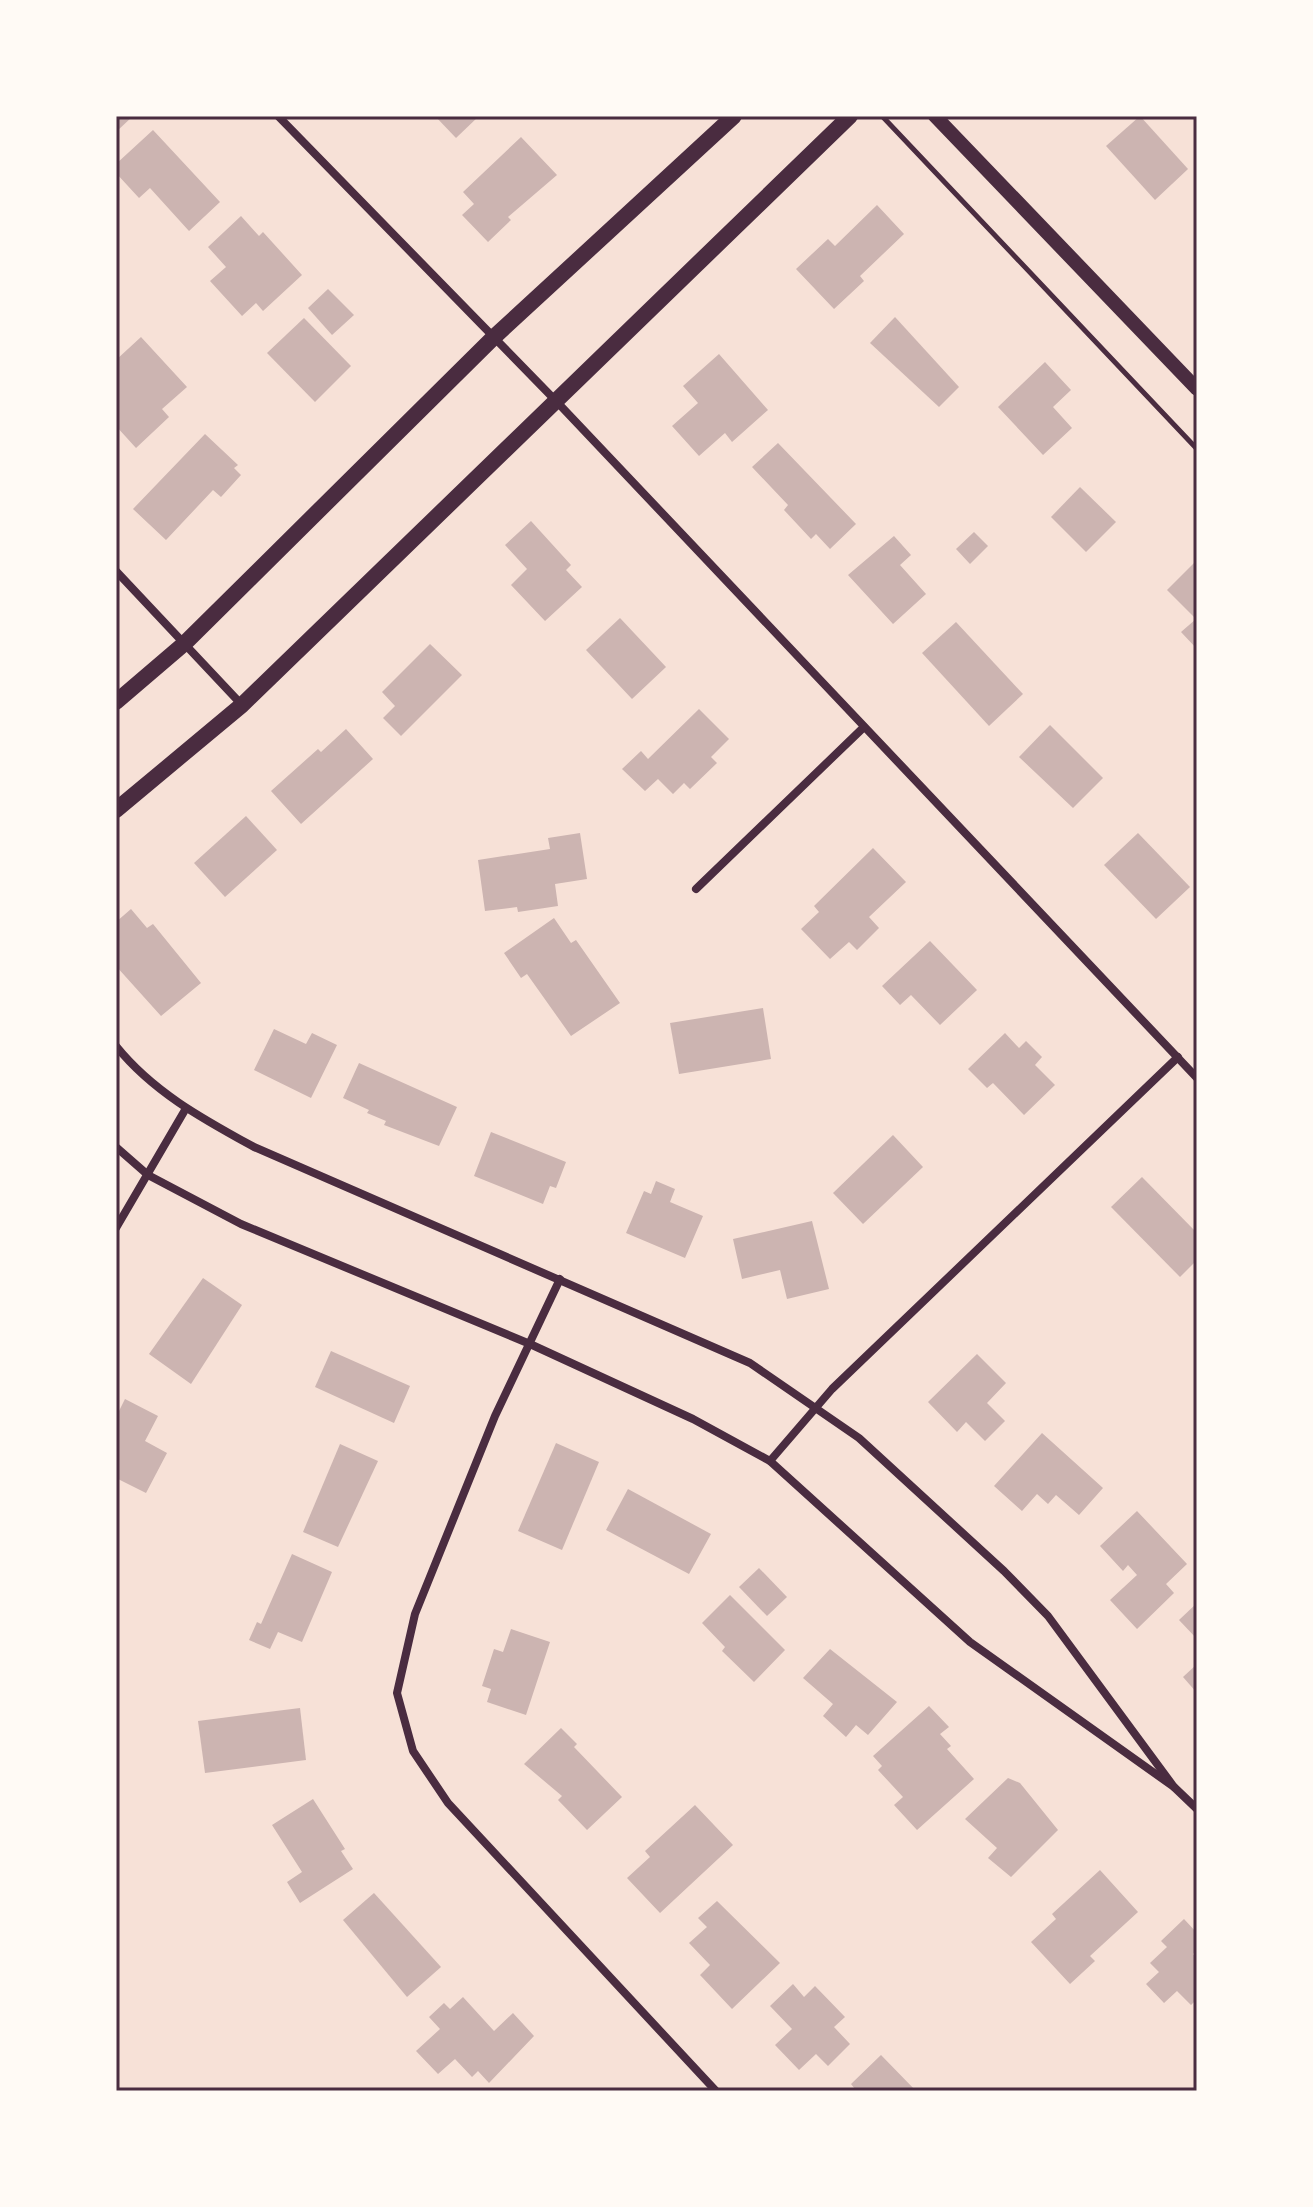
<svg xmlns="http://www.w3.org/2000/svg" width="1313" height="2207" font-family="'Varela Round',sans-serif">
	<rect width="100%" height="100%" fill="#f7e1d7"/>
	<!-- building -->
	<g fill="#ccb4b1">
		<polygon points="116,116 133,116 116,132"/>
		<polygon points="435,116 479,116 456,138"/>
		<polygon points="1140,116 1188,169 1155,200 1106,146"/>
		<polygon points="153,130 220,202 189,231 150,188 139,198 116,173 116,164"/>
		<polygon points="521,137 557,175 508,217 511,220 488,242 462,215 474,204 463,192"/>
		<polygon points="877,205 904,234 860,276 864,281 834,309 796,269 828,239 835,246"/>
		<polygon points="241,216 259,236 263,232 302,275 263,311 256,303 242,316 210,281 226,267 208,247"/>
		<polygon points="328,289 354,315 332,335 308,308"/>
		<polygon points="895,317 959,387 939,407 870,343"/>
		<polygon points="304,318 351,366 315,402 267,353"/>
		<polygon points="141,337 187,387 162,409 169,417 136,448 116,426 116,360"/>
		<polygon points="719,354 768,410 732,442 725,433 699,456 672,426 698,403 683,386"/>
		<polygon points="1045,362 1071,390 1053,407 1072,428 1043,455 998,407"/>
		<polygon points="205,434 238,465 234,468 241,475 221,497 213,490 166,540 133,509"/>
		<polygon points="778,443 856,524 830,549 816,534 811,539 784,510 788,505 752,467"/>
		<polygon points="1080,487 1116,522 1086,552 1051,517"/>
		<polygon points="531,521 571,565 566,570 582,587 545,621 511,585 527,569 505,545"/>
		<polygon points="974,532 988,546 970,564 956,549"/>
		<polygon points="894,536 911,555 900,565 926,594 893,624 848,575"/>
		<polygon points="1194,563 1197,566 1197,649 1181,632 1196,619 1167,590"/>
		<polygon points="620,618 666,667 632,699 586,650"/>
		<polygon points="956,622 1023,694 989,726 922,653"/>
		<polygon points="430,644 462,675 401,736 383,718 395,706 382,692"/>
		<polygon points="699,709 729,739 711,757 717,763 690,789 684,783 673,794 658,779 645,791 622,769 641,751 648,759"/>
		<polygon points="1050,725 1103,778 1073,808 1019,757"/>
		<polygon points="346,729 373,759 301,824 271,791 318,749 321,752"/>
		<polygon points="246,816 277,850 225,897 194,863"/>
		<polygon points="580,833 587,879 555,884 558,906 518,912 517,907 485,911 478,860 550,849 548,838"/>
		<polygon points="1138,833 1190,887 1156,919 1104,865"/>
		<polygon points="873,848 906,882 869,917 879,928 857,950 849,942 830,959 801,929 819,912 814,906"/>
		<polygon points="131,909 147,928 153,924 201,983 161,1016 116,966 116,922"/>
		<polygon points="554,918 571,943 576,940 620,1003 571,1036 527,974 521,978 504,953"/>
		<polygon points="930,941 977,990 940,1025 911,995 900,1005 882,986"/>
		<polygon points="763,1008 771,1059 679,1074 670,1023"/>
		<polygon points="274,1029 306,1044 312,1033 337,1045 311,1098 254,1070"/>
		<polygon points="1005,1033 1019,1048 1026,1041 1042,1057 1035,1065 1055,1085 1024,1115 993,1083 987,1088 968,1069"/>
		<polygon points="359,1063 457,1107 439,1146 384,1125 386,1121 367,1113 369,1110 343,1098"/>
		<polygon points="491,1132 566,1162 556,1188 550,1186 543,1204 474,1176"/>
		<polygon points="893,1135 923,1167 863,1224 833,1193"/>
		<polygon points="1142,1177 1197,1233 1197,1260 1180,1277 1111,1207"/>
		<polygon points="656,1181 675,1189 670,1202 703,1216 685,1258 626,1233 644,1191 651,1194"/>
		<polygon points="812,1221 829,1289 787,1299 780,1270 742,1279 733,1239"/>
		<polygon points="203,1278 242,1305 191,1384 149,1354"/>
		<polygon points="331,1351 410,1386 394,1423 315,1387"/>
		<polygon points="977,1354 1006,1383 987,1403 1005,1421 985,1441 966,1422 957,1432 928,1402"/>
		<polygon points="125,1399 158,1416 145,1441 167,1453 146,1493 116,1478 116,1417"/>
		<polygon points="1042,1433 1103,1488 1079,1515 1056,1495 1048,1504 1037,1494 1022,1511 994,1486"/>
		<polygon points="556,1443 599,1462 562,1550 518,1531"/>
		<polygon points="340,1444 378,1461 338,1547 303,1532"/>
		<polygon points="628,1489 711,1534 689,1574 606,1530"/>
		<polygon points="1137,1511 1187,1564 1166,1584 1174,1593 1137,1629 1110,1600 1137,1575 1128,1565 1123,1571 1100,1546"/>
		<polygon points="292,1554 332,1572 302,1642 278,1632 270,1649 249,1640 257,1622 261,1624"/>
		<polygon points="759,1568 787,1597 767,1616 739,1587"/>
		<polygon points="730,1595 785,1650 754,1682 722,1651 725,1647 702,1623"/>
		<polygon points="1197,1603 1197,1639 1179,1620"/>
		<polygon points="511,1629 550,1642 526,1715 487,1702 491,1689 482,1686 494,1649 503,1652"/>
		<polygon points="830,1649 897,1702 868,1735 856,1725 846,1737 823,1716 833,1704 803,1678"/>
		<polygon points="1197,1664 1197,1693 1183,1677"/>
		<polygon points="929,1706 949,1727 940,1734 951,1746 947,1749 974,1779 917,1830 894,1805 903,1797 878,1770 882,1766 873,1756"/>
		<polygon points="300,1708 306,1760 205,1773 198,1721"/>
		<polygon points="561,1728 577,1744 574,1747 622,1797 587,1830 558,1800 562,1796 524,1764"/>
		<polygon points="1008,1778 1020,1783 1058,1830 1011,1877 988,1858 997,1848 965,1819"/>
		<polygon points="313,1799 345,1849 341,1851 353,1869 300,1903 287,1882 302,1872 272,1825"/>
		<polygon points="695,1805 733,1845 660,1913 627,1878 650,1857 645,1851"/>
		<polygon points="1100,1870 1138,1912 1090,1956 1095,1961 1070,1984 1031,1942 1056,1919 1052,1914"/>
		<polygon points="374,1893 441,1967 407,1997 343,1920"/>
		<polygon points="717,1901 780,1963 732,2009 700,1975 710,1965 689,1943 707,1927 698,1918"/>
		<polygon points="1184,1919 1197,1933 1197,1950 1193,1954 1197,1959 1197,1999 1191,2005 1177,1991 1164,2003 1146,1984 1159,1972 1150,1963 1167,1947 1161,1941"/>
		<polygon points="793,1984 804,1997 815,1986 845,2017 834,2027 850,2044 828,2066 816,2054 799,2070 775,2045 792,2029 770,2006"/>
		<polygon points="463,1997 494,2031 513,2013 534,2036 489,2083 478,2071 472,2077 455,2059 438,2074 416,2051 440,2029 429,2017 444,2003 450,2009"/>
		<polygon points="881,2055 916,2091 853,2091 855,2089 851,2084"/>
	</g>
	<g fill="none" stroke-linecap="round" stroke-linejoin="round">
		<!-- path -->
		<polyline stroke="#4a2c40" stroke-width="5" points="882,116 1197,449"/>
		<!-- minor -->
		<g stroke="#4a2c40" stroke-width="8">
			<polyline points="278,116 557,402 1197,1078"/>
			<polyline points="116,571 242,705"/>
			<polyline points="696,889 864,727"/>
			<path d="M116,1046c37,46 87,73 138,101l496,216 109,75 145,133 44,45 126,171"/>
			<polyline points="116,1147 148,1175 241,1224 530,1344 693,1419 770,1461 970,1642 1174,1787 1197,1809"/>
			<polyline points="116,1228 185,1110"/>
			<polyline points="560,1279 495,1416 415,1614 397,1693 413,1751 448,1803 716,2091"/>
			<polyline points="770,1461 832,1389 1178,1057"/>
		</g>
		<!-- tertiary -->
		<polyline stroke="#4a2c40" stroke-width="14" points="935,116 1197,389"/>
		<!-- secondary -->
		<g stroke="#4a2c40" stroke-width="16">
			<polyline points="116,702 185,643 493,338 734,116"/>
			<polyline points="116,810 242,705 850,116"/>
		</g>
	</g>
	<!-- border -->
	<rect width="1313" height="2207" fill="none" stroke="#fffaf5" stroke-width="236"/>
	<rect x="118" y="118" width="1077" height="1971" fill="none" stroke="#4a2c40" stroke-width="3"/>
</svg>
